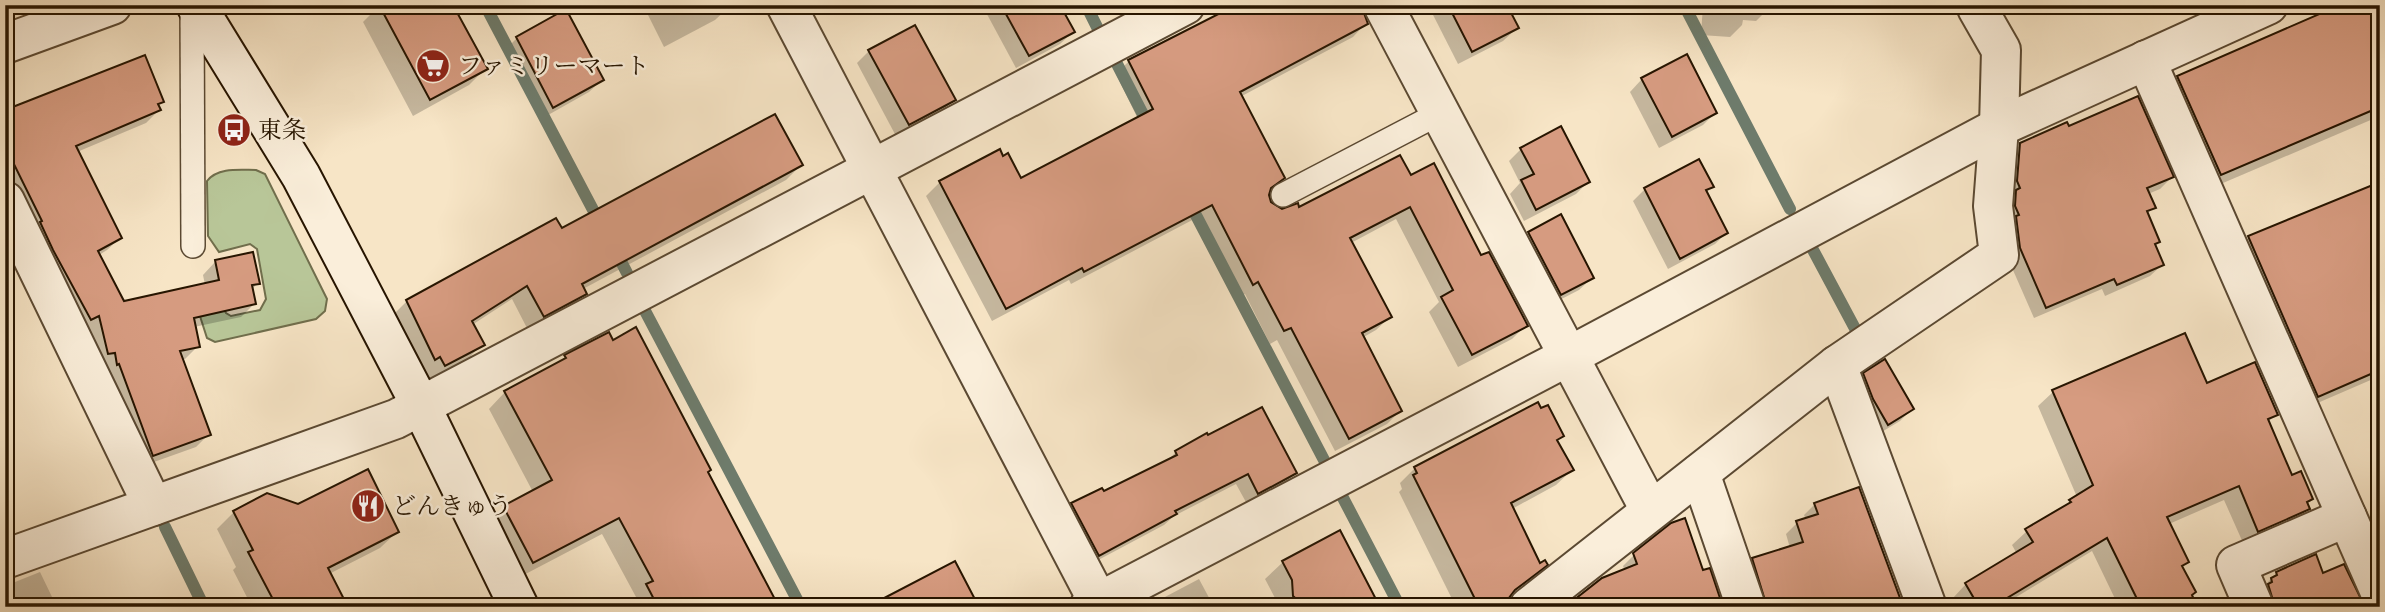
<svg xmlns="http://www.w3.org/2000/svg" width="2385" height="612" font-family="'IM FELL Great Primer','Noto Serif JP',serif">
	<rect width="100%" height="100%" fill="#f7e5c6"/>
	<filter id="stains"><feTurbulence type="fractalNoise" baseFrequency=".00286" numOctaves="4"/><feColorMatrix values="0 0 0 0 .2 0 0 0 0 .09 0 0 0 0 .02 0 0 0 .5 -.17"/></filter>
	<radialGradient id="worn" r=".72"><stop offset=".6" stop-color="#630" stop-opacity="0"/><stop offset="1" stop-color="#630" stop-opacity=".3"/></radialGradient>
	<!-- green -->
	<path fill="#b8c698" stroke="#706e4c" stroke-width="2" d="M256,170l9,4 62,125 -2,12 -9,8 -101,23 -8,-4 -8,-25 21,-12 6,12 5,3 29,-6 6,-11 -9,-50 -7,-5 -31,8 -11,-16 -1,-55c11,-14 33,-11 49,-11z"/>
	<!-- shadow -->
	<g fill="#0003">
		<polygon points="380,5 485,69 469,85 413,116 363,22"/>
		<polygon points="643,5 726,5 728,8 715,20 664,47"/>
		<polygon points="982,5 1058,5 1073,32 1060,44 1016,68"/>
		<polygon points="1385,5 1417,5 1395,17"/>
		<polygon points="1428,5 1505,5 1517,28 1503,41 1458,64"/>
		<polygon points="1559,5 1578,5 1563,13"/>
		<polygon points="1703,5 1768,5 1768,9 1756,21 1743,20 1742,25 1730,37 1701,35"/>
		<polygon points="2380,13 2380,116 2202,192 2159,96 2178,77"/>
		<polygon points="1366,23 1353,37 1240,97 1282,178 1268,192 1269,202 1283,211 1299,209 1410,178 1481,258 1526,325 1512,339 1458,367 1429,312 1439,302 1396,219 1351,243 1390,317 1376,330 1362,338 1400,411 1387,424 1335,451 1277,340 1270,344 1245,294 1239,297 1198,217 1071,284 1069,280 992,321 926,196 940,182 1020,180 1138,119 1116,74 1129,61"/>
		<polygon points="517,38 602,80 589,92 541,119 504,51"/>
		<polygon points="869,51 954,99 942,112 896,136 857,63"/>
		<polygon points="1642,79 1715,113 1703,125 1659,148 1630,92"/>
		<polygon points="162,101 157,106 159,110 146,123 77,152 120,238 107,250 99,255 123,303 205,285 203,275 215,262 258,283 251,290 254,304 241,317 194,327 198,346 185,359 181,360 209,434 196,447 140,467 5,187 5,112"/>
		<polygon points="2068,128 2172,177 2160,189 2148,194 2154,207 2147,214 2158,241 2154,245 2162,265 2150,276 2105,296 2102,289 2034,318 2009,261 2008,157 2021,144"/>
		<polygon points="1521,149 1588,182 1576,194 1524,221 1510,194 1520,183 1509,161"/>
		<polygon points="801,165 786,180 583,289 585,294 570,308 528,330 512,299 472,325 482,344 468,359 430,380 425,371 420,373 392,316 407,301 561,231"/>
		<polygon points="2380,183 2380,376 2306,408 2237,250 2249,238"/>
		<polygon points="1712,186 1706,193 1726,233 1715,244 1668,269 1633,201 1645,189"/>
		<polygon points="1529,233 1592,278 1579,290 1548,306 1516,245"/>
		<polygon points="565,357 706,472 777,607 632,607 630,603 636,597 602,534 516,579 487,524 504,507 533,492 489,409 505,392 557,365"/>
		<polygon points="1865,375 1912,409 1900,421 1875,436 1852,387"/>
		<polygon points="2206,385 2276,414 2267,423 2291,478 2311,499 2306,504 2308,509 2293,523 2244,545 2224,500 2169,524 2187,562 2181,568 2195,607 2119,607 2092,551 2000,607 1956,607 1952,599 1966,584 2017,554 2012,545 2027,531 2061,510 2077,497 2038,406 2053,392"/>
		<polygon points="1562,435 1556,441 1572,470 1556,485 1512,509 1522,576 1462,607 1456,607 1399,492 1402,489 1400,483 1415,468"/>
		<polygon points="1176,452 1295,473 1284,484 1247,504 1236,484 1174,516 1164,525 1087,566 1061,516 1072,505 1103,494 1166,462"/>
		<polygon points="1815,504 1898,597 1889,607 1771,607 1756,564 1752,564 1767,607 1754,607 1742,571 1753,560 1790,548 1786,534 1797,523 1806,520 1804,515"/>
		<polygon points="298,506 397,532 380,548 329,574 346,607 252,607 233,570 236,567 217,529 234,512"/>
		<polygon points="2380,519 2380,533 2376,523"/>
		<polygon points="1635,554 1702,573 1625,571 1623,566"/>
		<polygon points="1283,562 1378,607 1274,607 1275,598 1265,579"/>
		<polygon points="40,572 53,599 51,602 53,607 5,607 5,586"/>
		<polygon points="2277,573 2322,575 2362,607 2256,607 2262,588"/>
		<polygon points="1199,579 1214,607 1146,607"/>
	</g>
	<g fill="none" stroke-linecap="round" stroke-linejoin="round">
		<!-- stream -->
		<g stroke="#6e7b6b" stroke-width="12">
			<polyline points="485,5 600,223"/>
			<polyline points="1086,5 1097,27"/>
			<polyline points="1684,5 1790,209"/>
			<polyline points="1115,60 1150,128"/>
			<polyline points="1188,200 1324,460"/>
			<polyline points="614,248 627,273"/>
			<polyline points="1812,248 1859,336 1853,341"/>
			<polyline points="643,307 801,607"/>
			<polyline points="1341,494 1400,607"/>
			<polyline points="165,527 204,607"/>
		</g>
	</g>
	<!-- building -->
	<g fill="#d69b80" stroke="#271500" stroke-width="2">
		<polygon points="379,5 453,5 488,69 430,100"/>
		<polygon points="1001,5 1060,5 1075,32 1029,56"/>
		<polygon points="1236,5 1361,5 1368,24 1240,92 1285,178 1271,188 1269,195 1271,202 1282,209 1298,203 1299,207 1400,155 1411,175 1434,163 1481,255 1489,252 1528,326 1472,355 1441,297 1453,290 1410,207 1350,238 1392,317 1362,333 1402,411 1349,439 1291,328 1284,331 1258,282 1253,285 1212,205 1084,272 1082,268 1006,309 939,181 1000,149 1003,156 1008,153 1021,178 1153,109 1128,60"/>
		<polygon points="1448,5 1507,5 1519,28 1472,52"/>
		<polygon points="2340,5 2380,5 2380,107 2221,175 2177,76"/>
		<polygon points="566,9 604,80 553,108 516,37"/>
		<polygon points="915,25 956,100 909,125 868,50"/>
		<polygon points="1687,54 1717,113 1672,137 1641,78"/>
		<polygon points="145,55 164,102 158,104 161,110 76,146 122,238 98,251 124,301 219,280 215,260 253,252 260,284 252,285 256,304 194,318 200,347 180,351 211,435 153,456 119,364 117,365 115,353 108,354 99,316 91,320 53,250 40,222 42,221 5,146 5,110"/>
		<polygon points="2138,96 2174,177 2147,188 2156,208 2147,211 2160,242 2155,244 2164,265 2117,285 2114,279 2046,308 2020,248 2016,216 2019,215 2015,206 2016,190 2020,188 2017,181 2020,143 2067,122 2069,126"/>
		<polygon points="775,114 803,165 582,284 587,294 544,317 527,286 472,321 485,345 445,366 440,357 435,360 406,300 556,218 562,228"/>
		<polygon points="1561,126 1590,182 1536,210 1521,180 1534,174 1520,148"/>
		<polygon points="1699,159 1714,187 1706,190 1728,233 1680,259 1644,188"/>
		<polygon points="2380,182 2380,370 2318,397 2248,236"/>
		<polygon points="1561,214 1594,278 1561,295 1528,232"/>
		<polygon points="636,327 711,470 708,472 779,607 658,607 646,584 653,581 619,518 533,563 503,506 552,480 504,391 566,358 564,355 609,332 613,340"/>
		<polygon points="2185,333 2207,383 2255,362 2278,415 2268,419 2292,475 2301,471 2313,499 2307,502 2310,509 2258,532 2239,486 2167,517 2189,562 2182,566 2196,592 2192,595 2197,607 2141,607 2107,538 1992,607 1979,607 1965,583 2033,542 2025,529 2071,502 2069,500 2093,485 2052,390"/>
		<polygon points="1885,359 1914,409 1888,425 1873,399 1863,373"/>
		<polygon points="1538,402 1541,408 1548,405 1564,436 1557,440 1574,470 1511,503 1540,563 1545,560 1548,565 1515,590 1509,598 1508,607 1479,607 1413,475 1417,473 1414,467"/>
		<polygon points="1262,407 1297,473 1258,494 1248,474 1175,511 1177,514 1099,556 1071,503 1102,488 1104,491 1177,455 1175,451 1207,433 1208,435"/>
		<polygon points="368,469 399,532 328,568 348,607 277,607 248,552 253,550 233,511 267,493 298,504"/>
		<polygon points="1859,487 1900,598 1873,607 1767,607 1752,558 1803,542 1796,521 1818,514 1814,503"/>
		<polygon points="1685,518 1703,570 1710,568 1723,607 1565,607 1602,578 1637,564 1633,553 1671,523"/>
		<polygon points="1340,530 1380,607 1305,607 1293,596 1292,580 1282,561"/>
		<polygon points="2316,554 2323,573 2344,564 2365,607 2275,607 2268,584 2272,582 2271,578 2277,575 2276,572"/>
		<polygon points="955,561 979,607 867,607"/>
	</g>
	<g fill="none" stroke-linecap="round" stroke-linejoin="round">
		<!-- lane casing -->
		<g stroke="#5b4932" stroke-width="26">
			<g id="lane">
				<polyline points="192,5 193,246"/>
				<polyline points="1283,195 1440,113"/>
			</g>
		</g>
		<!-- street casing -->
		<g stroke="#5b4932" stroke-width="42">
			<g id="street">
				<polyline points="786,5 1101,607"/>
				<polyline points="1383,5 1650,510"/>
				<polyline points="5,44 112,5"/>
				<polyline points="2146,60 2380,592"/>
				<polyline points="5,201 153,506"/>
				<polyline points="1837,365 1927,607"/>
				<polyline points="1700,473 1746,607"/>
				<polyline points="5,559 396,419 1185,5"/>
				<polyline points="1089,607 1569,356 1999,127 2268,5"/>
				<polyline points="1529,607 1837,365 1999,255 1993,206 1999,127 2001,50 1977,8 1980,5"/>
				<polyline points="2254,607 2236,565 2347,517"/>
			</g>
		</g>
		<!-- secondary casing -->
		<g stroke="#271500" stroke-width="42">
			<polyline id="secondary" points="196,5 301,176 421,406 519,607"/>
		</g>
		<!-- lane -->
		<use href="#lane" stroke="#faeeda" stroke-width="23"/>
		<!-- street -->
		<use href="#street" stroke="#faeeda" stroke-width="38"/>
		<!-- secondary -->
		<use href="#secondary" stroke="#faeeda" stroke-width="38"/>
	</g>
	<!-- icons -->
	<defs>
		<g id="supermarket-disc" transform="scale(1.75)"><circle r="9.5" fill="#8f2418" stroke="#faeeda"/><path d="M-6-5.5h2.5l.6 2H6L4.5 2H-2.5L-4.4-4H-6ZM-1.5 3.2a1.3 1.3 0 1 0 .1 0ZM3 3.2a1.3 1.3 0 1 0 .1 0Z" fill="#fff"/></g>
		<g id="bus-disc" transform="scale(1.75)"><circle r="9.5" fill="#8f2418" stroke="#faeeda"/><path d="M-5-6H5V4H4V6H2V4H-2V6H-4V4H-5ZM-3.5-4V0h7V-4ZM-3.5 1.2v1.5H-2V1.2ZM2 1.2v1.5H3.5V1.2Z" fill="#fff"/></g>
		<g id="restaurant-disc" transform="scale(1.75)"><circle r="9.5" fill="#8f2418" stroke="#faeeda"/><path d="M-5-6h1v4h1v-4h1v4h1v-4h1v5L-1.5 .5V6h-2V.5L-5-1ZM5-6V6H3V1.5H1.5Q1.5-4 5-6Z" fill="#fff"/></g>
	</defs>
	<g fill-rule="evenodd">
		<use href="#supermarket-disc" x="433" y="66"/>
		<use href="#bus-disc" x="234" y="130"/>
		<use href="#restaurant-disc" x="368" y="506"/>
	</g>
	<g text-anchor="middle" stroke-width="5" stroke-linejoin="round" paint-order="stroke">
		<!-- poi labels -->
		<g font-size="24" fill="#271500" stroke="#faeeda" text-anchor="start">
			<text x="458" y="74">ファミリーマート</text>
			<text x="258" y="138">東条</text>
			<text x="392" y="514">どんきゅう</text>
		</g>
	</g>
	<!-- margin -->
	<rect width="2385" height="612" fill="none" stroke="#f7e5c6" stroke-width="28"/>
	<rect x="7" y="7" width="2371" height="598" fill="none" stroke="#271500" stroke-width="3.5"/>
	<rect x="14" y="14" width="2357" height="584" fill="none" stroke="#271500" stroke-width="2"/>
	<rect width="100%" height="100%" filter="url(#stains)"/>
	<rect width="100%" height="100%" fill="url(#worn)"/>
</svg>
